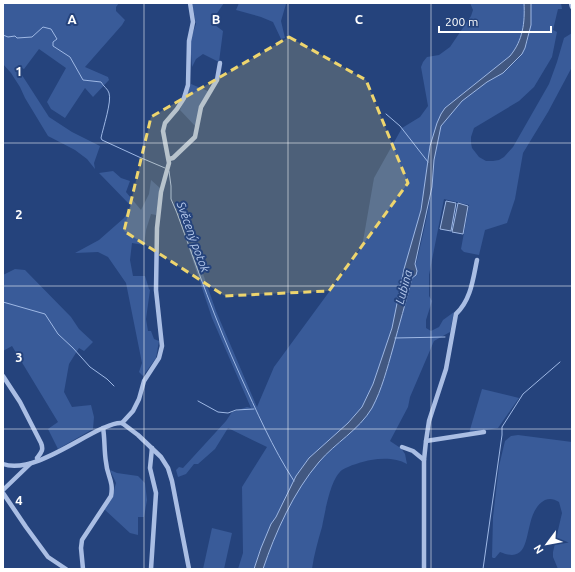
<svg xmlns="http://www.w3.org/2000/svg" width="575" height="572" font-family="Ubuntu,sans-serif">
	<rect width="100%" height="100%" fill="#25437c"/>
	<!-- green -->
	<g fill="#395b99">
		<polygon points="3,3 119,3 116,7 116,11 125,20 122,25 85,67 108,77 109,80 93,97 85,88 65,118 51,109 47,102 66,68 39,49 24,69 22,68 20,72 49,117 72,132 100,146 94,163 95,169 87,159 75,150 48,136 25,98 20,87 11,73 3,64"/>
		<polygon points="192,3 224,3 211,22 223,31 219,62 203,54 196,59 192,67 190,41 196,24"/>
		<polygon points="239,3 284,3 286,4 281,21 285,38 281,39 273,22 261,17 236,10"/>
		<path d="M470,3h54c1,20 -1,37 -14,53l-65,52 -15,38 -9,64 -29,118 -19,56 -11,23 -14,16 -39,35 -13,18 -20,41 -5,7 -10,24 -7,21h-16l5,-16 -1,-66 25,-40 -39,-19 -13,21 -17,15h-4l-8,10 -8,3 -2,-7 3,-3 4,1 43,-47 6,-9 15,-5 4,1 -39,-90 -24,-72 8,-10 -2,12 22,63 41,96 17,-40 88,-120 12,-69 28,-50 18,-11 8,-11 -7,-39 2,-5 4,-5 12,-2 11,-8 21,-31 2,-6z"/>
		<path d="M531,3h30l1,6h-4l-5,21 4,2 -5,25 -18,30 -15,14 -45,27 -3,9v6l1,5 7,9 7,4h7l6,-1 5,-3 9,-10 36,-63 8,-22 7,-24 8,-5v34l-24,45 -25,41 -8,46 -8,24 -22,7 -6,25 -15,-3 -3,-3 8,-44 -25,-6 -15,76v21l3,5 -6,19v8l5,3 8,-4 4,-7 11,-8 -4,20 -16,9 -24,56 -2,10 -18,34 9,6 2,1 4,6 2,10c-10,-6 -24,-6 -36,-4 -7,1 -23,6 -29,10 -12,9 -17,43 -20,57 -4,14 -8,27 -10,42h-49c13,-37 30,-76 55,-107 7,-7 15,-14 22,-20 20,-18 32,-32 42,-57 5,-12 7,-25 11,-38 15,-51 30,-105 39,-158 3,-20 -1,-47 10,-65 10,-17 28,-31 45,-42 13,-9 31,-18 38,-34 6,-14 6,-30 6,-45z"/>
		<polygon points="191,84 210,92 200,108 196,127 180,110"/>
		<polygon points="113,171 121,178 130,181 126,192 141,210 149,194 151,180 160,188 156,215 151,214 146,230 144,245 132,243 130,260 133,276 145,276 149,289 150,290 146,319 148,331 151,331 154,339 159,341 156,358 143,376 139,372 142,363 126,283 108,257 98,252 75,253 99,240 124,218 131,206 99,173"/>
		<polygon points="15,269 25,270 71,317 79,329 93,342 84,351 79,348 69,364 64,392 72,407 91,405 94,417 93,429 58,449 48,429 58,422 12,346 3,351 3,275"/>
		<polygon points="482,389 519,398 498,428 469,433"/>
		<path d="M518,435l54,7v127h-14l-5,-12v-5l9,-39 -3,-11c-5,-3 -9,-4 -14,-2 -26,14 -7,68 -45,52l-5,6h-2l-1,-1 1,-40 6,-51 6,-25 6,-5z"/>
		<polygon points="110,470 117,473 138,476 145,483 147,500 144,517 138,517 138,535 130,533 104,509 112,497 116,483"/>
		<polygon points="212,528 232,533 224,569 203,569"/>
	</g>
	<!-- water -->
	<g fill="#425881" stroke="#9eb8e5">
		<path d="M524,3h7v22l-6,23 -3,6 -19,19 -16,9 -25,19 -21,25 -7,34 -2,27 -17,77 2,7 -1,4 -4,3c-6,24 -13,47 -19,70 -6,21 -11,41 -21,60 -13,22 -37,35 -53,54 -25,29 -44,71 -56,107h-9l7,-21 10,-24 5,-7 20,-41 13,-18 39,-35 14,-16 11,-23 19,-56 12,-59 17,-59 9,-64 7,-23 4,-9 4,-6 65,-52c13,-16 15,-33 14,-53z"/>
		<polygon points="446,201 456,203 451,231 440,229"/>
		<polygon points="458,203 468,206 463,234 452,232"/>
	</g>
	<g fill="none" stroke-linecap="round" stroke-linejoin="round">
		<!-- stream -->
		<g stroke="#9eb8e5" stroke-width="1">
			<path d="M3,35l5,2 7,-1 2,2 15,-1 11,-10 8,2 6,10 -4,3v4l17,11 13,23 18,2c2,4 7,7 8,11 3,8 -6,35 -8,45l1,2 37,17 26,11"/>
			<polyline points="386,114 400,126 428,162"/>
			<path d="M169,171l2,15v13l6,14c20,55 39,109 63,162 17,37 32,72 54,106"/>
			<polyline points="3,302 45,314 58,334 73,348 90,367 107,379 114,386"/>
			<polyline points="395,338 445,337"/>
			<polyline points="198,401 218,412 228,413 236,410 254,409"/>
			<polyline points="483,569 502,435 502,427 523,394 560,362"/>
		</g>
		<!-- minor -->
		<g stroke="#aabee4" stroke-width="4.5">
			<polyline points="571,3 572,7"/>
			<polyline points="169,159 173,158 195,137 201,107 217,80 220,63"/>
			<path d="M3,376l17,26 21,41c3,7 0,10 -4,15l1,2"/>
			<polyline points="122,423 133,411 139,399 144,381 159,358 162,346 156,290 157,228 161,192 169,163 163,131 165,123 177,109 184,98 188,85 189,41 193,22 190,3"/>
			<polyline points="426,441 484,432"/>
			<polyline points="402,447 413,451 424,460"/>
			<path d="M3,464c28,10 73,-24 98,-35 7,-3 14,-7 21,-6l16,12 23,22 7,11 4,13 17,88"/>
			<polyline points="3,490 30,464"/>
			<polyline points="3,493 26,527 48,557 66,569"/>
			<path d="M83,569l-2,-21 1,-8 29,-44c3,-15 -4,-20 -5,-34 -2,-11 -1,-23 -3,-34"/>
			<polyline points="151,569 156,493 150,468 152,448"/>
			<path d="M424,569v-109l2,-19 3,-20 17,-52 10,-55c15,-14 17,-35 21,-54"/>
		</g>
	</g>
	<!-- marked area -->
	<path fill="#eed56e" fill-opacity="0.2" stroke="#eed56e" stroke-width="3" stroke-dasharray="8 5" stroke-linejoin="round" d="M289,37l77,43 42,103 -79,108 -104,5 -101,-65 27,-114z"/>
	<!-- grid -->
	<path fill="none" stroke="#fff" stroke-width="1" stroke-opacity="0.55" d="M144,3v566M288,3v566M431,3v566M3,143h569M3,286h569M3,429h569"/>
	<g text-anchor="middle" stroke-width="4" stroke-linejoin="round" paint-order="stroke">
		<!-- water labels -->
		<g font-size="12" font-style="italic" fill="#b5c9ec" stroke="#25437c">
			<text transform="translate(193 237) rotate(70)" y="4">Svěcený potok</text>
			<text transform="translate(404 287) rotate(-75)" y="4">Lubina</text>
		</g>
	</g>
	<g font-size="13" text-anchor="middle" font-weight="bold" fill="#fff" stroke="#25437c" stroke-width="4" stroke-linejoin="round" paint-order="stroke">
		<text x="72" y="24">A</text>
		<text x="216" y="24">B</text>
		<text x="359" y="24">C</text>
		<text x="19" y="76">1</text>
		<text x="19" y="219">2</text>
		<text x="19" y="362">3</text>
		<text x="19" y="505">4</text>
	</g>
	<!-- border -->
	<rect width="575" height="572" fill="none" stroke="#ffffff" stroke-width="8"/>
	<!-- north arrow -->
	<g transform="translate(547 544) rotate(238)" stroke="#25437c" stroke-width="3" paint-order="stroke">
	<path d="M0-3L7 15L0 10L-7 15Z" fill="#ffffff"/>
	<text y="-6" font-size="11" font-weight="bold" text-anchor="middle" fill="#ffffff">N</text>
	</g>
	<!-- scale -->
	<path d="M439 26v6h112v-6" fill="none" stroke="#ffffff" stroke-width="2"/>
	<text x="445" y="26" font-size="12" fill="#ffffff" stroke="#25437c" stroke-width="3" paint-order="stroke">200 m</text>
</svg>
